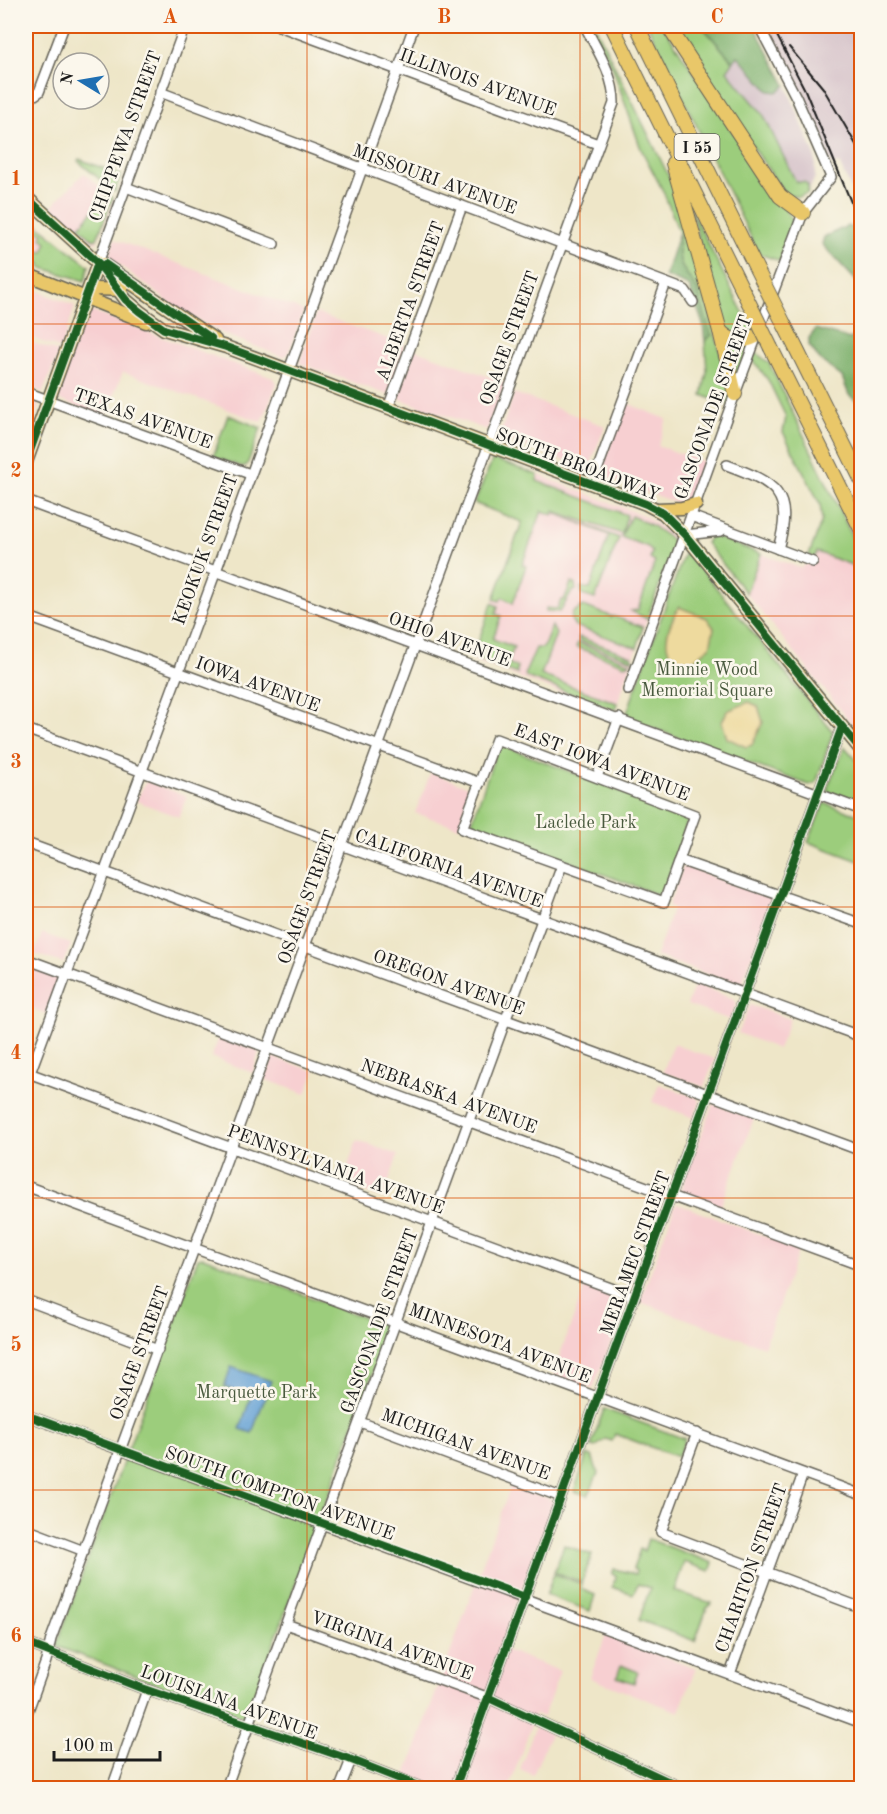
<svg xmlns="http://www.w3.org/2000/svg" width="887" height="1814" font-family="'Old Standard TT',serif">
	<rect width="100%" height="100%" fill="#fbf7ec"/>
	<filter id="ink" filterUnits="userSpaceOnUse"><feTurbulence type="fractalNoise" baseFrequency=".0167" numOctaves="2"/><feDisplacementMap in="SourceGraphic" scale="12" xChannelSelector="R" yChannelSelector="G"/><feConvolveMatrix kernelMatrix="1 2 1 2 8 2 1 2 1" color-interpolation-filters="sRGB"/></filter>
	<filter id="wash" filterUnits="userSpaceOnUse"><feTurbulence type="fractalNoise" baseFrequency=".008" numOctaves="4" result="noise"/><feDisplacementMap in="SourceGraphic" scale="24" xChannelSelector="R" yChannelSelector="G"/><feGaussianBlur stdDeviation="1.35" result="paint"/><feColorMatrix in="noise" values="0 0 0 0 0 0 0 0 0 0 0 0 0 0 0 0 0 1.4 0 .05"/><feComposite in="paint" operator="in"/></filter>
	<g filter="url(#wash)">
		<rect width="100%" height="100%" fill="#eee6c8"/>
		<!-- built -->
		<g fill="#f7cfd1">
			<polygon points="84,173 115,200 96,244 51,207"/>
			<polygon points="26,211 52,235 40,267 26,262"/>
			<polygon points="114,239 304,311 288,354 283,357 226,335 178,309 109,257"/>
			<polygon points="26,286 75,306 61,349 26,336"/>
			<polygon points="88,310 273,378 277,383 262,422 123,372 105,417 59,400 56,394"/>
			<polygon points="316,313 405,345 388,395 299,363"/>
			<polygon points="26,340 59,352 43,392 26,387"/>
			<polygon points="414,349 506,383 487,430 397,398"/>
			<polygon points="514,393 605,426 589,469 499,437"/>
			<polygon points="26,398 39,405 30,431 26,430"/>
			<polygon points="624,402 667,419 658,446 705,462 691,501 679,504 600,475"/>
			<polygon points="538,475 645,516 676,538 614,713 472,660"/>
			<polygon points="816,552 857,567 862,576 861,735 746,593 761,554 801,568 814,558"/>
			<polygon points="431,772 471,788 459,827 415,813"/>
			<polygon points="146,781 187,796 179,817 136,801"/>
			<polygon points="683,867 689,867 773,899 741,986 656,956 673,908 668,906"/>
			<polygon points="42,933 71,944 63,963 34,954"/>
			<polygon points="26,964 59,978 46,1014 26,1006"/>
			<polygon points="695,984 734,999 736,1004 730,1020 687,1005"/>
			<polygon points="750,1005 790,1019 778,1049 738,1033"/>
			<polygon points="220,1036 259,1051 253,1073 211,1057"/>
			<polygon points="673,1044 715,1059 704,1087 663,1072"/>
			<polygon points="273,1057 315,1071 306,1094 264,1079"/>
			<polygon points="659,1084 698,1098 700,1102 694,1118 652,1102"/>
			<polygon points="713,1104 754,1118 720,1208 680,1191"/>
			<polygon points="357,1140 398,1155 383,1198 342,1183"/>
			<polygon points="678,1204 799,1249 764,1347 640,1302 675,1205"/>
			<polygon points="586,1283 625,1298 627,1301 593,1389 553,1374"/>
			<polygon points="511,1485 550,1499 553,1503 500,1648 560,1671 543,1717 535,1714 509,1788 441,1788 406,1775"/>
			<polygon points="606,1634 696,1668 679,1712 590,1678"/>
			<polygon points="535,1727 550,1734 533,1775 520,1769"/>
		</g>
		<!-- industrial -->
		<g fill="#d2bdc6">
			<polygon points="763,26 861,26 861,211 839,163 832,165"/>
			<polygon points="738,56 769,91 786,85 815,156 815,177 808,193 808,185 804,182 796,182 763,114 727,70"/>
		</g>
		<!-- green -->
		<g fill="#9ccd7c" stroke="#5c744c" stroke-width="1.5">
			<polygon points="590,26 595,26 677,193 731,392 727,405 702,395 707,372 705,342 711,335 697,289 682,268 679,256 679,232 663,191 641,149 613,69"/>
			<polygon points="648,26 663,26 793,221 780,261 759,254"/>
			<polygon points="671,26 702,26 733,62 727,71 763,114 796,182 804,182 808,185 808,193 798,197 785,194"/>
			<polygon points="79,159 121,175 115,192 78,161"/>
			<polygon points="108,194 113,198 97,239 94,240 79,227"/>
			<polygon points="690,208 753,332 744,337 726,331"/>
			<polygon points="27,216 89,266 85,281 40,267 41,264 33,260 37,251 43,252 47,242 41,238 43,233 30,228 26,234 30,222 26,220"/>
			<polygon points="727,341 749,346 737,379"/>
			<polygon points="755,352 769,363 861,555 861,576 857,567 817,552 814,558 809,555 822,520 820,504 783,432 786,417 768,380 753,360"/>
			<polygon points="228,415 261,428 247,465 243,467 213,457"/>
			<polygon points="493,459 538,475 537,481 627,515 622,534 554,511 553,515 542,511 522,565 526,566 513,603 502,597 500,601 494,599 522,522 474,503"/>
			<polygon points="555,513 619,538 595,599 582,595 581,587 590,589 609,535"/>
			<polygon points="631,516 651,525 675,542 647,619 631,611 638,610 655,562 650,559 652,552 648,547 621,537"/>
			<polygon points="711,535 761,554 746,593 706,543"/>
			<polygon points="684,554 689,554 833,732 816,783 809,785 625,718"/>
			<polygon points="571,583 575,584 576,590 572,592 561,610 559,612 546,611 546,608 557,609 561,600 564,600"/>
			<polygon points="492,603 498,606 496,614 501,616 493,639 514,647 508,663 517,667 517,674 473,657"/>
			<polygon points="583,606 611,616 611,618 613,616 643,627 637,648 575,626 571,620 572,613"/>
			<polygon points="552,626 556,634 541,675 617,703 615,710 526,677 525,673 536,648 543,648"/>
			<polygon points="579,637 632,656 633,660 579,641"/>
			<polygon points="578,643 631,663 625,665 576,647"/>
			<polygon points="503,746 689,817 663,894 659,895 471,825 497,749"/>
			<polygon points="845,747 861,765 861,804 828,792 828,786"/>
			<polygon points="824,803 861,816 861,862 808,842"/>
			<polygon points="203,1257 384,1325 388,1331 248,1714 242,1716 56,1646 198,1258"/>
			<polygon points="604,1409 685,1439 678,1457 615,1434 612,1441 606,1439 595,1447 591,1446"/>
			<polygon points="587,1455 592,1456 598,1473 588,1496 574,1491"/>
			<polygon points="648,1539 713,1563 710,1571 684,1562 674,1591 712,1603 707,1608 695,1641 639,1620 650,1588 638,1584 633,1594 612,1587 616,1576 612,1574 614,1569 635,1574 636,1570 633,1569 640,1549 644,1551"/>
			<polygon points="564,1545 592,1555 582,1582 554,1572"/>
			<polygon points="554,1574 582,1584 581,1589 595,1595 590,1611 546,1595"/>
			<polygon points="621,1665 638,1672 634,1683 617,1677"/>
		</g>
		<!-- forest -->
		<g fill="#7db06c" stroke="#4c6644" stroke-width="1.5">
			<polygon points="702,26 754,26 786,85 777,92 769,91 738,56 733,62"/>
			<polygon points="847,226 855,229 861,242 861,286 822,244 824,237"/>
			<polygon points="679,232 679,256 682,267 697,289 711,335 705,342 703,324 689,286 665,276"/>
			<polygon points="861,320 862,401 859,403 849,395 842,377 820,360 809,345 809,338 816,329 850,339 856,335"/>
		</g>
		<!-- sand -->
		<g fill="#eeda9e" stroke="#857b5d" stroke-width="1.5">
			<path d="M679,607l28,11 7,10 -4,19 -18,14c-38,-1 -25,-34 -13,-54z"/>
			<polygon points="749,702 758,706 763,722 752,745 746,747 727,738 722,722 727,711"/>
		</g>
		<!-- water -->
		<polygon fill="#63a0d4" stroke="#405e78" stroke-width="1.5" points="231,1367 271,1381 252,1433 240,1429 251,1396 224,1387"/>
	</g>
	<g filter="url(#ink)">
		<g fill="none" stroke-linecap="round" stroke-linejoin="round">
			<!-- minor casing -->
			<g stroke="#666358" stroke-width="12">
				<g id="minor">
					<polyline points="279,26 598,144"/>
					<polyline points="160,92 685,290 693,302"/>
					<polyline points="26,101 39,92 64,26"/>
					<polyline points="126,187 274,244"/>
					<polyline points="98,263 185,26"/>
					<polyline points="26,392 250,474"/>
					<polyline points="388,408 462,206"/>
					<path d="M727,465c49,18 67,28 51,84"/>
					<polyline points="592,484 666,283"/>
					<polyline points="26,501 862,810"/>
					<polyline points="691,516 813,562"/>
					<polyline points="685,535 721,531"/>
					<polyline points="26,616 480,783"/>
					<polyline points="628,690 735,394 803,213 831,177 796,97 759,26"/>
					<polyline points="26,729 862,1037"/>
					<polygon points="496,739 695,815 664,902 462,829"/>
					<polyline points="597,777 619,718"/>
					<polyline points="26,843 862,1151"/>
					<polyline points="679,860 862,924"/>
					<polyline points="26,959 862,1266"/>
					<polyline points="26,1072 635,1297"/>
					<polyline points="26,1084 216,571 414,26"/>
					<polyline points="26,1186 862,1495"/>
					<polyline points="26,1300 158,1350"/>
					<polyline points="26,1415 862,1723"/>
					<polyline points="360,1422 561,1497"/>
					<polyline points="697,1433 661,1532 862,1608"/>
					<polyline points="26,1529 84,1551"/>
					<polyline points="286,1624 489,1698 682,1788"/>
					<polyline points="26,1643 141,1688 349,1759 423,1788"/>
					<polyline points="730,1674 803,1474"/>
					<path d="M26,1716l20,-55 5,-22 563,-1536c0,-28 -17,-53 -29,-77"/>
					<polyline points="112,1788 147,1690"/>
					<polyline points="226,1788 562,865"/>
					<polyline points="340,1788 351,1760"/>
					<polyline points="455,1788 842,727"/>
				</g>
			</g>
			<!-- major casing -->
			<g stroke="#666358" stroke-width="15">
				<g id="major">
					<polyline points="26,197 98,263 126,300 139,311 164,329 226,347 646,504 663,513 685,535 862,751"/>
					<polyline points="103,264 215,340"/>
					<polyline points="26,274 146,322"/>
					<polyline points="86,296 96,289 122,290"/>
					<polyline points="26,462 98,263"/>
					<polyline points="657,509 682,508 696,504"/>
				</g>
			</g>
			<!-- highway casing -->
			<g stroke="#666358" stroke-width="16">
				<g id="highway">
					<polyline points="612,26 748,301"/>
					<polyline points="637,26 756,268"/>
					<polyline points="668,26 780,196 803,213"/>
					<polyline points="673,163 720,331 735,394"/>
					<polyline points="784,324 862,481"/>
					<path d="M720,331c11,12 22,12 36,5"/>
					<polyline points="771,348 862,531"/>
				</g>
			</g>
			<!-- minor -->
			<use href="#minor" stroke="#fff" stroke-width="9"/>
			<!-- major -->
			<use href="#major" stroke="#e9c769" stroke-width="12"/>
			<!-- highway -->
			<use href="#highway" stroke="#e9c769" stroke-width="14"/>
			<!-- rail -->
			<g stroke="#1c1c1c" stroke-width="2">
				<polyline points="772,26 805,90 862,229"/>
				<polyline points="789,47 823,88 858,148"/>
			</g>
			<!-- highway-bridge casing -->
			<g stroke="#666358" stroke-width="16" stroke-linecap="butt">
				<g id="highway-bridge">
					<polyline points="756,268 784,324"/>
					<polyline points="748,301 771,348"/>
				</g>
			</g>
			<!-- highway-bridge -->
			<use href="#highway-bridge" stroke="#e9c769" stroke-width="14"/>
			<!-- cycleway casing -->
			<g stroke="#fbf7ec" stroke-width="11">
				<g id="cycleway">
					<polyline points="26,197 98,263 126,300 139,311 164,329 226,347 646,504 663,513 685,535 862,751"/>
					<polyline points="105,264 211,338"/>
					<polyline points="26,462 98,263"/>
					<polyline points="26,1415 525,1597"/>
					<polyline points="26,1643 141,1688 349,1759 423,1788"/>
					<polyline points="489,1698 682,1788"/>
					<polyline points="455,1788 842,727"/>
				</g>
			</g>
			<!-- cycleway -->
			<use href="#cycleway" stroke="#1b5e20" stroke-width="8"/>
		</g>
	</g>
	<!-- grid -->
	<path fill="none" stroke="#de560d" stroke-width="1.5" stroke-opacity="0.55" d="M307,26v1762M580,26v1762M26,324h836M26,616h836M26,907h836M26,1198h836M26,1490h836"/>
	<g text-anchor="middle" stroke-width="5" stroke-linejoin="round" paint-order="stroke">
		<!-- shield labels -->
		<rect fill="#fbf7ec" stroke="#5f5e5a" stroke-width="1.5" x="674.5" y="134" width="45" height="26" rx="4.5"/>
		<g font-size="16" font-weight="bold" fill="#1c1c1c">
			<text x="697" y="153">I 55</text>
		</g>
		<!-- street labels -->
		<g font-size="18" fill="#1c1c1c" stroke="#fbf7ec">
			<text transform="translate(478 82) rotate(20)" y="6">ILLINOIS AVENUE</text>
			<text transform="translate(125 136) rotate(-70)" y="6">CHIPPEWA STREET</text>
			<text transform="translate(435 179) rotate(20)" y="6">MISSOURI AVENUE</text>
			<text transform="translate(410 301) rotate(-70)" y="6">ALBERTA STREET</text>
			<text transform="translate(509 338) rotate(-70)" y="6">OSAGE STREET</text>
			<text transform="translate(713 407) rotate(-70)" y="6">GASCONADE STREET</text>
			<text transform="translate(143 418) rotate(20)" y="6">TEXAS AVENUE</text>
			<text transform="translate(578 464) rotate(21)" y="6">SOUTH BROADWAY</text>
			<text transform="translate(205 549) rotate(-70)" y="6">KEOKUK STREET</text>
			<text transform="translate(450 639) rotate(20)" y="6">OHIO AVENUE</text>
			<text transform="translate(258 684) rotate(20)" y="6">IOWA AVENUE</text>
			<text transform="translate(602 762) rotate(21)" y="6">EAST IOWA AVENUE</text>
			<text transform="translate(449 868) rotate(20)" y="6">CALIFORNIA AVENUE</text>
			<text transform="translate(307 897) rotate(-70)" y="6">OSAGE STREET</text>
			<text transform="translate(449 982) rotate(20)" y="6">OREGON AVENUE</text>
			<text transform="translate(449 1096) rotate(20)" y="6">NEBRASKA AVENUE</text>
			<text transform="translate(336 1169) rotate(20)" y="6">PENNSYLVANIA AVENUE</text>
			<text transform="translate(635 1253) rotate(-70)" y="6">MERAMEC STREET</text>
			<text transform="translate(379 1321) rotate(-70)" y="6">GASCONADE STREET</text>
			<text transform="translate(500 1343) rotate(21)" y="6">MINNESOTA AVENUE</text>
			<text transform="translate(139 1353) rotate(-70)" y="6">OSAGE STREET</text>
			<text transform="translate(466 1444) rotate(20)" y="6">MICHIGAN AVENUE</text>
			<text transform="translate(280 1493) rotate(20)" y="6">SOUTH COMPTON AVENUE</text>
			<text transform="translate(751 1568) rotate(-70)" y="6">CHARITON STREET</text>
			<text transform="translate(392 1645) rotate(20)" y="6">VIRGINIA AVENUE</text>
			<text transform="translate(229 1702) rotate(20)" y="6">LOUISIANA AVENUE</text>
		</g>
		<!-- park labels -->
		<g font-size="18" fill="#495a3e" stroke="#fbf7ec">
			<text x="707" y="675">Minnie Wood<tspan x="707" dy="21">Memorial Square</tspan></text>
			<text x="586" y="828">Laclede Park</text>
			<text x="257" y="1398">Marquette Park</text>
		</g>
	</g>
	<!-- margin -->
	<rect width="887" height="1814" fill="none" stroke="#fbf7ec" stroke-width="66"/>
	<!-- north arrow -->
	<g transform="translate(81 81) rotate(281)"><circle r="28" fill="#fbf7ec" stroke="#a29f99" stroke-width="1.5"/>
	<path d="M0-4.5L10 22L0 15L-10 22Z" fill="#1f6fb2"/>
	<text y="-9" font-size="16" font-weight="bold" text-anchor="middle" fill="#1c1c1c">N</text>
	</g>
	<!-- scale -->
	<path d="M54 1751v9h106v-9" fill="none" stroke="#1c1c1c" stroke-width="3"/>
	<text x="63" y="1751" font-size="18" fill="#1c1c1c" stroke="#fbf7ec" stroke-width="4.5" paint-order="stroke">100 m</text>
	<rect x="33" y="33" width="821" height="1748" fill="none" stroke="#de560d" stroke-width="2"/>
	<g font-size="20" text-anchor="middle" font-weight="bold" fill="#de560d">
		<text x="170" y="23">A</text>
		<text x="444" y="23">B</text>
		<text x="717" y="23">C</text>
		<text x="16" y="185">1</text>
		<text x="16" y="477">2</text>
		<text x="16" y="768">3</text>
		<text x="16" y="1059">4</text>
		<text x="16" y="1351">5</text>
		<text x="16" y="1642">6</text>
	</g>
</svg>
